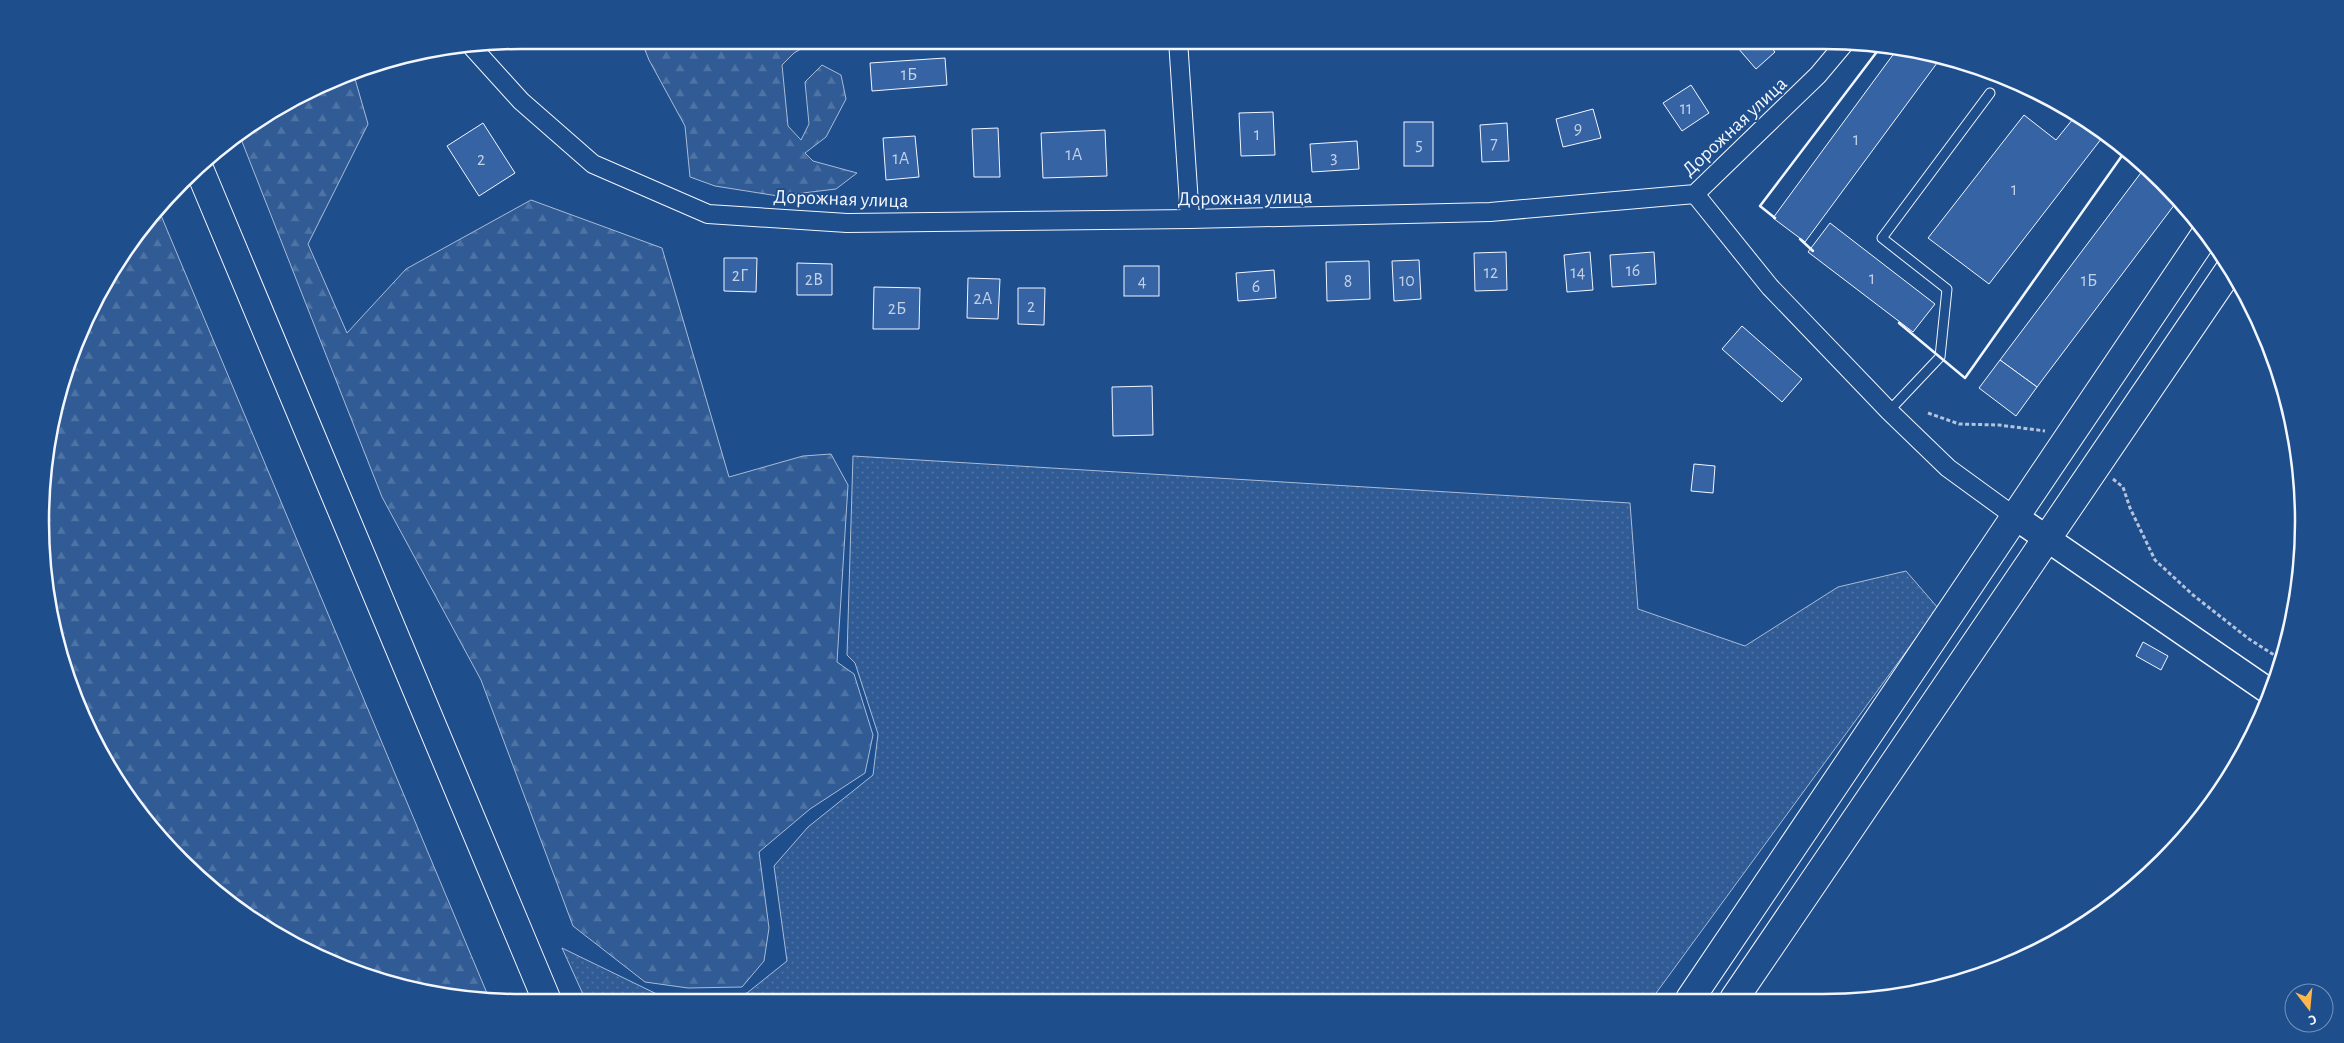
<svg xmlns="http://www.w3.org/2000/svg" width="2344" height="1043" font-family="'Alegreya Sans',sans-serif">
	<defs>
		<pattern id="grass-dots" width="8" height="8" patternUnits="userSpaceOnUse" patternTransform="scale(1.25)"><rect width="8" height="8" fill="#305b95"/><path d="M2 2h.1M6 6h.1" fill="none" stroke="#4e73a5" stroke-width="1.8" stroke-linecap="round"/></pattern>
		<pattern id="forest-firs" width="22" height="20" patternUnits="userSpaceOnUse" patternTransform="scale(1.25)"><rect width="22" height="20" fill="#305b95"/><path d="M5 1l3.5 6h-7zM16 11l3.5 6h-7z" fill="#4e73a5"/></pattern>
	</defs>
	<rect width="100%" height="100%" fill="#1f4e8c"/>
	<!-- grass -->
	<g fill="url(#grass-dots)" stroke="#a8bbd7">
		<polygon points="853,456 1630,503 1638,609 1745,646 1838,587 1906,571 1938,608 1651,1000 1443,1000 1428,993 1422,1000 717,1002 747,993 787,961 774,866 808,827 873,775 878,734 855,663 847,655"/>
		<polygon points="562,948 665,998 685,1003 587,1003"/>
	</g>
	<!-- forest -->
	<g fill="url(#forest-firs)" stroke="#a8bbd7">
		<polygon points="641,40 816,40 794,53 782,65 788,126 801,140 809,124 805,82 822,65 841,75 846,99 826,137 805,153 813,161 857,173 836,189 778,196 715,186 690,177 685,126 649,60"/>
		<polygon points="353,72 368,124 308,244 347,333 406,269 531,200 662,248 729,477 803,456 831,454 848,485 837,662 854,674 873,735 865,773 810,809 759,852 769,928 764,961 742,987 688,988 645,982 573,926 481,680 382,497 239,134 281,105"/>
		<polygon points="160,213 489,998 366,977 281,939 204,884 104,762 66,677 44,585 49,428 105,281"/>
	</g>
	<!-- building -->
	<g fill="#3563a3" stroke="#f2f6ff">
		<polygon points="891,40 924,40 925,46 891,47"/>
		<polygon points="1731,40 1765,40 1775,52 1756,69"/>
		<polygon points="1895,52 1940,59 1805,242 1773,218"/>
		<polygon points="945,58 947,85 872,91 870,63"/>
		<polygon points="1691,85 1709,113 1682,131 1663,103"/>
		<polygon points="1593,109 1601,138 1563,147 1556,119"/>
		<polygon points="1273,112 1275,155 1241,156 1239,113"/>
		<polygon points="2077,114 2105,134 1989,284 1928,238 2024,115 2056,140"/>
		<rect x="1404" y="122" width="29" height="44"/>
		<polygon points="483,123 515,173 479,196 447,146"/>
		<polygon points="1507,123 1509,161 1482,162 1480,125"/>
		<polygon points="998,128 1000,177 974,177 972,129"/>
		<polygon points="1105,130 1107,176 1043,178 1041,133"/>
		<polygon points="915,136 919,177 886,180 883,138"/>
		<polygon points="1357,141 1359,169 1312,172 1310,144"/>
		<polygon points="2146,166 2178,200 2037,387 2000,360"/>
		<polygon points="1830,223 1935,304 1913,332 1808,252"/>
		<polygon points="1506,252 1507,290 1475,291 1474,253"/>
		<polygon points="1590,252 1593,290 1567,292 1564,255"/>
		<polygon points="1654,252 1656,284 1612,287 1610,255"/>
		<polygon points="724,258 757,258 756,292 724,291"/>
		<polygon points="1419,260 1421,299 1394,301 1392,261"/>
		<polygon points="1369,261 1370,299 1327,301 1326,262"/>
		<polygon points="797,263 832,264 832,295 797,295"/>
		<rect x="1124" y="266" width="35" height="30"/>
		<polygon points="1274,270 1276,298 1238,301 1236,273"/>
		<polygon points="968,278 1000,279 998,319 967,318"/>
		<polygon points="874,287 920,288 919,329 873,329"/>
		<polygon points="1018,288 1045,288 1044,325 1018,324"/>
		<polygon points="1742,326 1802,379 1782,402 1722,349"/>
		<polygon points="2000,360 2037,387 2016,416 1979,388"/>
		<polygon points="1152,386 1153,435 1113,436 1112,387"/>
		<polygon points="1694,464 1715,466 1713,493 1691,491"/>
		<polygon points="2143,642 2168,656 2161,670 2136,656"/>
	</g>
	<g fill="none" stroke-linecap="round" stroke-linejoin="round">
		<!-- lane casing -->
		<g stroke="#f2f6ff" stroke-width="11">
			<polyline id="lane" points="1889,411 1940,357 1947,289 1882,238 1990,93"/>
		</g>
		<!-- street casing -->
		<g stroke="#f2f6ff" stroke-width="20">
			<g id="street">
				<polyline points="1178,40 1190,219"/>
				<polyline points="473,48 521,101 593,164 708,214 847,223 1190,219 1490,212 1695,194 1818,75 1844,44"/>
				<polyline points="1695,194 1770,287 1889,411 1948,468 2014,516"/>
			</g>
		</g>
		<!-- secondary casing -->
		<g stroke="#f2f6ff" stroke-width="28">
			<polyline id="secondary" points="2014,516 2270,692"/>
		</g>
		<!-- highway casing -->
		<g stroke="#f2f6ff" stroke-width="30">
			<g id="highway">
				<polyline points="198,166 548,1003"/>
				<polyline points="1690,999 2207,232"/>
				<polyline points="1734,999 2230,269"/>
			</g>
		</g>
		<!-- path -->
		<g stroke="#b3c4dc" stroke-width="3" stroke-dasharray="4 2.5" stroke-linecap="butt">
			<polyline points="1928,413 1959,424 1999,425 2045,431"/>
			<polyline points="2113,479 2123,487 2130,508 2155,560 2193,595 2249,639 2282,660"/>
		</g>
		<!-- lane -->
		<use href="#lane" stroke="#1f4e8c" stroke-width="9"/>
		<!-- street -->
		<use href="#street" stroke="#1f4e8c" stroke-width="18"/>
		<!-- secondary -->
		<use href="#secondary" stroke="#1f4e8c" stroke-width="25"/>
		<!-- highway -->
		<use href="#highway" stroke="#1f4e8c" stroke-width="28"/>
		<!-- wall -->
		<g stroke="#f2f6ff" stroke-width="2.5">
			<polyline points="1775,218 1760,206 1879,49"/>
			<polyline points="1800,239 1813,251"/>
			<polyline points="1899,323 1965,378 2126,150"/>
		</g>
	</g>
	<g text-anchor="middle" stroke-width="4" stroke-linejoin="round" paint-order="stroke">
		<!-- number labels -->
		<g font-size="18" fill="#c3d1e8">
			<text x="909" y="80">1Б</text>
			<text x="1686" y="114">11</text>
			<text x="1578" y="134">9</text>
			<text x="1257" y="140">1</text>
			<text x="1856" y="145">1</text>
			<text x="1494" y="149">7</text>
			<text x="1419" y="150">5</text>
			<text x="1074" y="160">1А</text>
			<text x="1334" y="163">3</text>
			<text x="901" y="164">1А</text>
			<text x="481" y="165">2</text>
			<text x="2014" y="195">1</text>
			<text x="1633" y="276">16</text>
			<text x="1491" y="278">12</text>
			<text x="1578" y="278">14</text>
			<text x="740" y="281">2Г</text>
			<text x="1872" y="284">1</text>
			<text x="814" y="285">2В</text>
			<text x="1407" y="286">10</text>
			<text x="2089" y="286">1Б</text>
			<text x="1142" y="287">4</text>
			<text x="1348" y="287">8</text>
			<text x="1256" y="292">6</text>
			<text x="983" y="304">2А</text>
			<text x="1031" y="312">2</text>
			<text x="897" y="314">2Б</text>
		</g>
		<!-- street labels -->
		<g font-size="20" fill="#f2f6ff" stroke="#1f4e8c">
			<text transform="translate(1734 126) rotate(-43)" y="7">Дорожная улица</text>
			<text transform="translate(1245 197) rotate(-1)" y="7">Дорожная улица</text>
			<text transform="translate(841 198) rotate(2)" y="7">Дорожная улица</text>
		</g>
	</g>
	<!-- crop -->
	<path d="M0 0H2344V1043H0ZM521 49H1823A472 472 0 0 1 2295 521V522A472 472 0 0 1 1823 994H521A472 472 0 0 1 49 522V521A472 472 0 0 1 521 49Z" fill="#1f4e8c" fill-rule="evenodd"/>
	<path fill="none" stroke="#f2f6ff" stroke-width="2.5" d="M521 49H1823A472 472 0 0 1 2295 521V522A472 472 0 0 1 1823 994H521A472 472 0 0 1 49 522V521A472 472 0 0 1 521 49Z"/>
	<!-- north arrow -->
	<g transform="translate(2309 1008) rotate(164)"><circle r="24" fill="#1f4e8c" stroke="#7391ba"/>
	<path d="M0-4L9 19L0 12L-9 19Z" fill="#ffb74d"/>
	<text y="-8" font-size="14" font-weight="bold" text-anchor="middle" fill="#f2f6ff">С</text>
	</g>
</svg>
